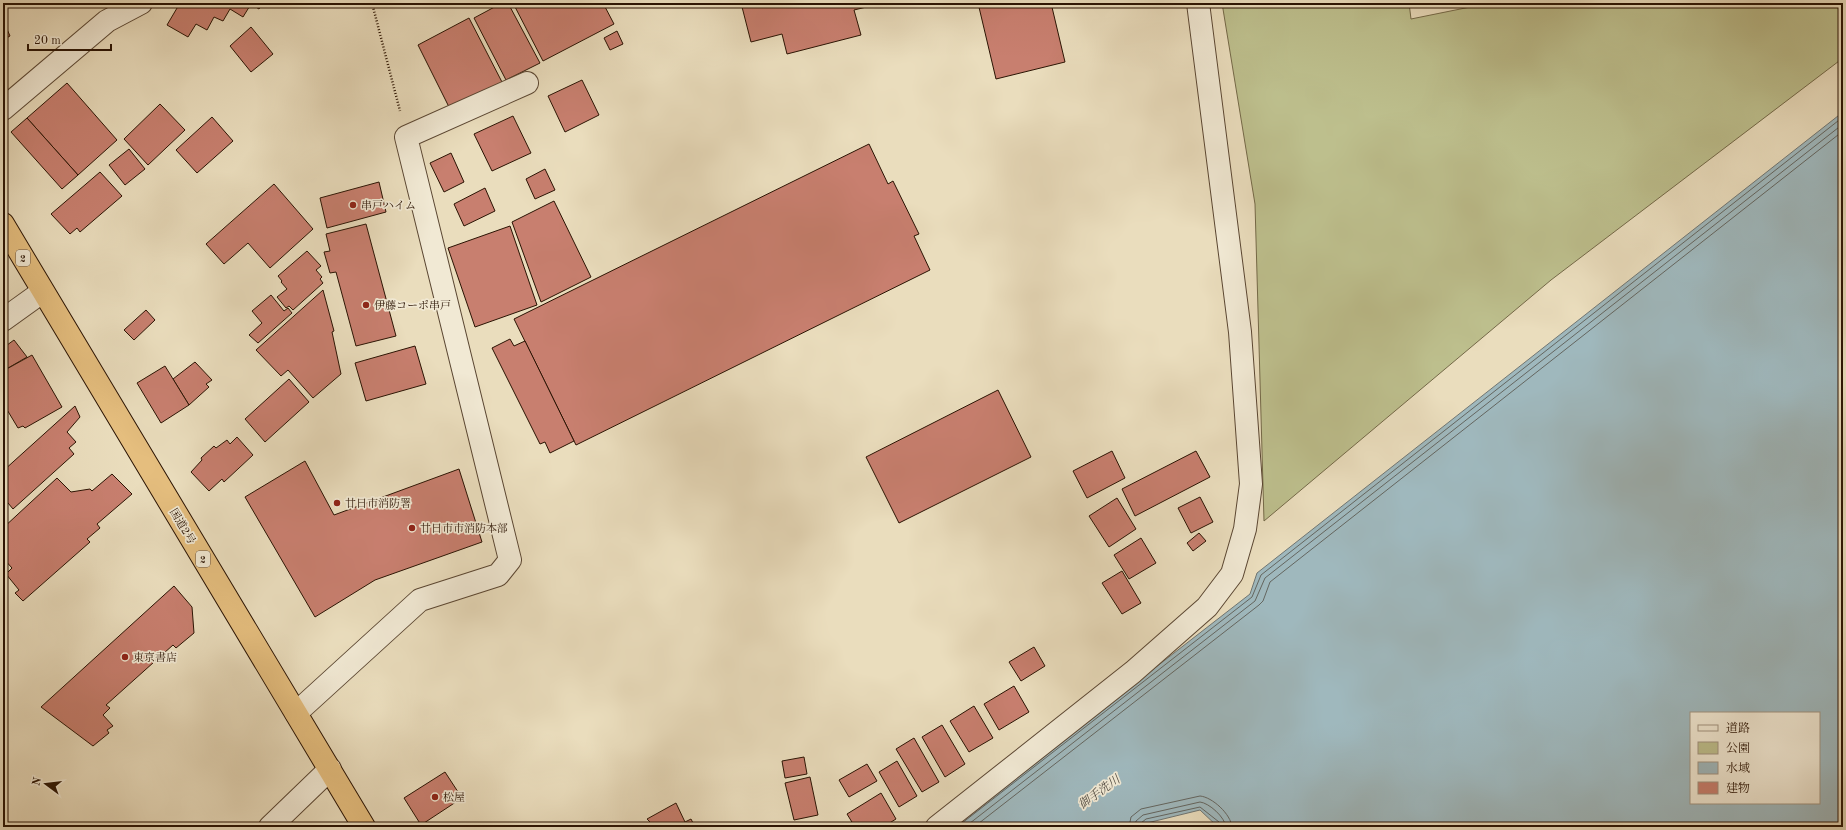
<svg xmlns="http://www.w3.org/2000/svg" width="1846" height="830" font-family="'Old Standard TT','Noto Serif JP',serif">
	<rect width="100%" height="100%" fill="#eaddbd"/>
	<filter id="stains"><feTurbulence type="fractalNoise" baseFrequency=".005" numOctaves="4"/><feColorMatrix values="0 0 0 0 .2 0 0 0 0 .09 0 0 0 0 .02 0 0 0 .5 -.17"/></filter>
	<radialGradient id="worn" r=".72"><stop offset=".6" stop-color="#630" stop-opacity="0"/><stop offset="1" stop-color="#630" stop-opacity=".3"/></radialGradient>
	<!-- green -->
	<polygon fill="#bdbf8d" stroke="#746948" points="1222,3 1409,3 1411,19 1490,3 1843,3 1843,58 1551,280 1264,521 1255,204"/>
	<!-- water -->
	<path fill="#9fb8bd" stroke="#707673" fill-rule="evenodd" d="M1843,112v715h-625l-18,-17 -53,13 -5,4h-192l300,-233 7,-21zM1691,713h128v90h-128z"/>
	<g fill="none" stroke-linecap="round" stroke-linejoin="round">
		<!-- shore -->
		<g stroke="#646660" stroke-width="1">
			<polyline points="957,827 1252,597 1261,575 1843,117"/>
			<polyline points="965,827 1255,601 1265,578 1843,124"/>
			<polyline points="974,827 1259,605 1263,601 1270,582 1843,131"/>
			<path d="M1129,827l2,-10 10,-8 59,-13c12,1 31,18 32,31"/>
			<path d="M1135,827l1,-6 7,-6 57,-13c9,1 25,15 26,25"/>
			<polyline points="1140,827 1141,823 1146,819 1200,807 1219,822 1221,827"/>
		</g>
	</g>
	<!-- building -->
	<g fill="#c87f6f" stroke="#2a1303">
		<polygon points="180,3 263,3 259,9 251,4 243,17 230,9 223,21 214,17 207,30 196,24 188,37 167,25"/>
		<polygon points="502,3 508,3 540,63 506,80 474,18"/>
		<polygon points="513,3 603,3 614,24 543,61"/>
		<polygon points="741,3 883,3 854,10 861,35 787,54 782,34 751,42"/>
		<polygon points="978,3 1051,3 1065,62 996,79"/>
		<polygon points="469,18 503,84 451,111 418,45"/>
		<polygon points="3,20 10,36 3,40"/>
		<polygon points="251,27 273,54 251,72 230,46"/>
		<polygon points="617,31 623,44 610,50 604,38"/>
		<polygon points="582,80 599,115 565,132 548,96"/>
		<polygon points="67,83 117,140 78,175 27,118"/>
		<polygon points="160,104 185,130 148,165 124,139"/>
		<polygon points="513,116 531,153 492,171 474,134"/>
		<polygon points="212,117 233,141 197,173 176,150"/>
		<polygon points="27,118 78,175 62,189 11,132"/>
		<polygon points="869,144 888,184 893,181 919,234 914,236 930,270 576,445 514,319"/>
		<polygon points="129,149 145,169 125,185 109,165"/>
		<polygon points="451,153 464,182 444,192 430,163"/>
		<polygon points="545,169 555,190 535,199 526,179"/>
		<polygon points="100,172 122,196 80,232 77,228 70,234 51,214"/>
		<polygon points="379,182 386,212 327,228 320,198"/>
		<polygon points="274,184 313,229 270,268 248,243 224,264 206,244"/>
		<polygon points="485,188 495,211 464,226 454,204"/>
		<polygon points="554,201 591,277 541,302 512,222"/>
		<polygon points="366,224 396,336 356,346 336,272 330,273 324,252 330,251 326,234"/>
		<polygon points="510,226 537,305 475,327 448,248"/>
		<polygon points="307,251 321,266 316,270 322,277 320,279 323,283 293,310 289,306 286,308 277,297 287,289 281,282 282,281 278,276"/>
		<polygon points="323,290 334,331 332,332 341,374 313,398 288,370 281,376 256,350"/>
		<polygon points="271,295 284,311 288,308 292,313 258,343 249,335 262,323 252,311"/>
		<polygon points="146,310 155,320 134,340 124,330"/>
		<polygon points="510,339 514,346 525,341 574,441 550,453 545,442 540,444 492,348"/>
		<polygon points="14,340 27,357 3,371 3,348"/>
		<polygon points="415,346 426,384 366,401 355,363"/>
		<polygon points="32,355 62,407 25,428 23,426 18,428 6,408 3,410 3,371"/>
		<polygon points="195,362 212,380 206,384 209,387 189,405 173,379"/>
		<polygon points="165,366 189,405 161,423 137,383"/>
		<polygon points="289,379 309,402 265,442 245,419"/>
		<polygon points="998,390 1031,457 899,523 866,457"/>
		<polygon points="75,406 80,417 67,432 76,442 69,448 74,454 13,509 3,497 3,471"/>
		<polygon points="237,437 253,455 224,482 222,479 209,491 191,472 202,460 201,458 214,446 216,448 227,440 230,444"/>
		<polygon points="1112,451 1125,478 1087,498 1073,471"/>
		<polygon points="1196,451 1210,477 1135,516 1122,489"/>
		<polygon points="305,461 334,515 459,469 482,542 375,580 315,617 245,497"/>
		<polygon points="112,474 132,494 97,524 100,528 87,539 90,542 23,601 15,593 19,590 6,574 12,568 3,558 3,528 57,478 71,492 90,489 92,491"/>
		<polygon points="1200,497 1213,522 1191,533 1178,508"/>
		<polygon points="1117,498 1136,529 1109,547 1089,516"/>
		<polygon points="1199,533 1206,541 1193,551 1187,543"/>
		<polygon points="1141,538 1156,563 1129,579 1114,555"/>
		<polygon points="1122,571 1141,603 1122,614 1102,583"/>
		<polygon points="174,586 192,607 194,633 176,648 173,645 106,705 110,708 103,715 113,726 107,730 109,733 93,746 41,707"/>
		<polygon points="1034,647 1045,666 1021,681 1009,662"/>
		<polygon points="1014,686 1029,712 999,730 984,704"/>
		<polygon points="974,706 993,738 969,752 950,721"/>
		<polygon points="942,725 965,764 945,777 922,737"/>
		<polygon points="914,738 939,782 922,792 896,749"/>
		<polygon points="804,757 807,774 785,778 782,761"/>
		<polygon points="897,761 917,796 899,807 879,772"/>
		<polygon points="867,764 877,781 849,797 839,780"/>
		<polygon points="445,772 462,798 421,825 404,798"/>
		<polygon points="810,777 818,815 794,820 785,783"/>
		<polygon points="881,793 896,819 883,827 855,827 847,814"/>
		<polygon points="676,803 685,822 691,819 694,825 698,823 700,827 649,827 648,823 650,822 647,819"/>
	</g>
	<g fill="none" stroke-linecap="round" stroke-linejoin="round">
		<!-- minor casing -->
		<g stroke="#5a4632" stroke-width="24">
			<g id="minor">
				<polyline points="3,109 107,21 141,3"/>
				<polyline points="3,320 42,292"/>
				<polyline points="296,713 420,600 498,575 510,560 406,137 527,83"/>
				<polyline points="270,827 330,769"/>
				<polyline points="937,827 1133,672 1207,607 1232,574 1245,529 1251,484 1240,332 1198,3"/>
			</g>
		</g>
		<!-- highway casing -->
		<g stroke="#2a1303" stroke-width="24">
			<polyline id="highway" points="3,224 364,827"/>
		</g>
		<!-- path -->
		<polyline stroke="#2a1303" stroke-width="2.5" stroke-dasharray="1 2" stroke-linecap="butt" points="372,3 400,111"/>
		<!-- minor -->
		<use href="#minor" stroke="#f1e9d4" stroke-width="22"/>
		<!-- highway -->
		<use href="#highway" stroke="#e5be7e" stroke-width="22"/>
	</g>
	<!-- markers -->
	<g fill="#8f2418" stroke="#f1e9d4" stroke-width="1.5">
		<circle cx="353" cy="205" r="4"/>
		<circle cx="366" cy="305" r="4"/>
		<circle cx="337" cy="503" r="4"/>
		<circle cx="412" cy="528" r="4"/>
		<circle cx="125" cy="657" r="4"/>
		<circle cx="435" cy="797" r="4"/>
	</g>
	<g text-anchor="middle" stroke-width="3.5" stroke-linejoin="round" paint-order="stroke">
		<!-- shield labels -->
		<g fill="#f1e9d4" stroke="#665342" stroke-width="1">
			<rect x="16" y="250" width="14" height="16" rx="3"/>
			<rect x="196" y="551" width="14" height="16" rx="3"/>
		</g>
		<g font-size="10" font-weight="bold" fill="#2a1303">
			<text x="23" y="262">2</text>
			<text x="203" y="563">2</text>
		</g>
		<!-- poi labels -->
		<g font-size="11" fill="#2a1303" stroke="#f1e9d4" text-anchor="start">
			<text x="361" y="209">串戸ハイム</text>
			<text x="374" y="309">伊藤コーポ串戸</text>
			<text x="345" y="507">廿日市消防署</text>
			<text x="420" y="532">廿日市市消防本部</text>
			<text x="133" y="661">東京書店</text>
			<text x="443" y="801">松屋</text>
		</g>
		<!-- street labels -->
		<g font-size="11" fill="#2a1303" stroke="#f1e9d4">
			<text transform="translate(183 526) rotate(59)" y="4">国道2号</text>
		</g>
		<!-- water labels -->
		<g font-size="12" font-style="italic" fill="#534d44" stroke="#f1e9d4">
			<text transform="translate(1099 792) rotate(-36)" y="4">御手洗川</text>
		</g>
	</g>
	<!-- margin -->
	<rect width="1846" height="830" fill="none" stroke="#eaddbd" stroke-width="16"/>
	<rect x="4" y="4" width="1838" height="822" fill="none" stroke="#2a1303" stroke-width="2"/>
	<rect x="8" y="8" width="1830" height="814" fill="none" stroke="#2a1303"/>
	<!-- legend -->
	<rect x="1690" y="712" width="130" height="92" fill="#f1e9d4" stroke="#a19380"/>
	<rect x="1698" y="725" width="20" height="6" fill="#f1e9d4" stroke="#a19380"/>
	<text x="1726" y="732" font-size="12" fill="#2a1303">道路</text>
	<rect x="1698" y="742" width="20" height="12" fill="#bdbf8d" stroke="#a19380"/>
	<text x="1726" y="752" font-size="12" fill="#2a1303">公園</text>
	<rect x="1698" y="762" width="20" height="12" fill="#9fb8bd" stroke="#a19380"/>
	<text x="1726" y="772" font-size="12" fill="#2a1303">水域</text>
	<rect x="1698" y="782" width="20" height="12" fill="#c87f6f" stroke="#a19380"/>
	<text x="1726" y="792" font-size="12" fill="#2a1303">建物</text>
	<!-- north arrow -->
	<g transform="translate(46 784) rotate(285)" stroke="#f1e9d4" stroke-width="3" paint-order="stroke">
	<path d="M0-3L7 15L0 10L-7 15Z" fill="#2a1303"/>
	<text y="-6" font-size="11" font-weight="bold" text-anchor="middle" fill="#2a1303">N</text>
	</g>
	<!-- scale -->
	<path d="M28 44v6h83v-6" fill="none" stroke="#2a1303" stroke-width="2"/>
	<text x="34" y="44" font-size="12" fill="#2a1303" stroke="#f1e9d4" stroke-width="3" paint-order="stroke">20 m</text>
	<rect width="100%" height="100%" filter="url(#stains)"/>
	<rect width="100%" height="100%" fill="url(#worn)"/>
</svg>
